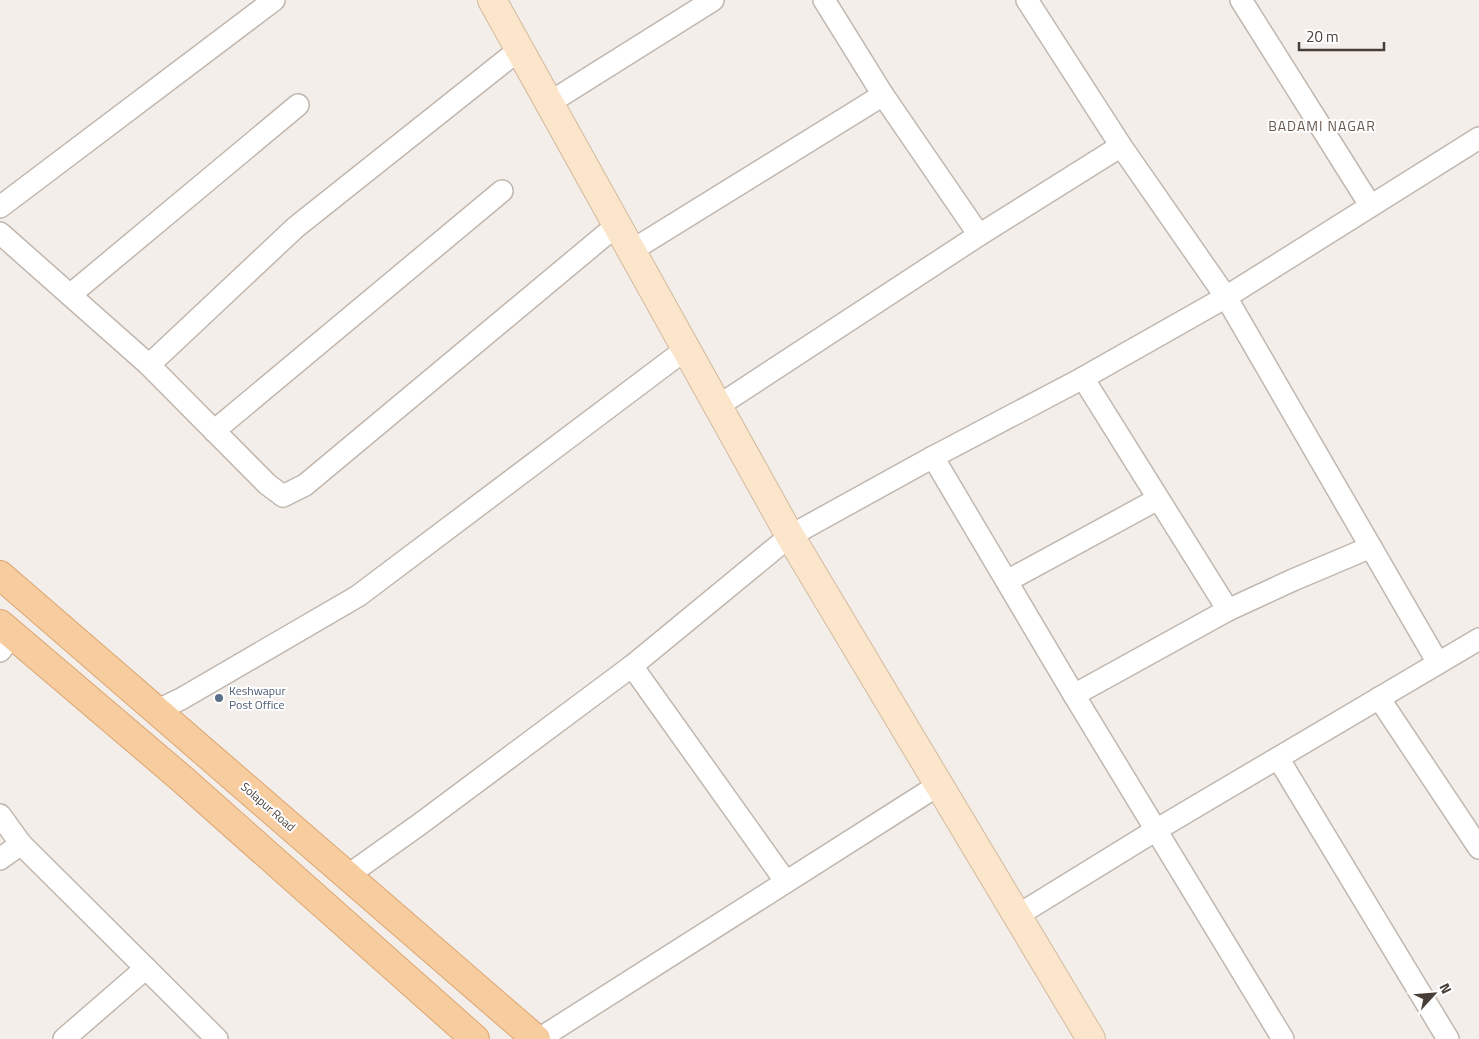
<svg xmlns="http://www.w3.org/2000/svg" width="1479" height="1039" font-family="'Titillium Web',sans-serif">
	<rect width="100%" height="100%" fill="#f3eee9"/>
	<g fill="none" stroke-linecap="round" stroke-linejoin="round">
		<!-- street casing -->
		<g stroke="#c1b7af" stroke-width="24">
			<g id="street">
				<polyline points="824,0 883,95 979,235"/>
				<polyline points="1027,0 1121,146 1226,297 1438,663"/>
				<polyline points="1241,0 1370,205"/>
				<polyline points="549,103 713,0"/>
				<polyline points="0,207 274,0"/>
				<polyline points="0,233 149,365 267,484 283,496 305,485 617,225"/>
				<polyline points="631,251 883,95"/>
				<polyline points="70,295 298,105"/>
				<polyline points="149,365 296,227 520,49"/>
				<polyline points="1083,378 1226,297 1479,138"/>
				<polyline points="718,406 979,235 1121,146"/>
				<polyline points="214,431 502,191"/>
				<polyline points="933,457 1083,378 1228,610 1074,695"/>
				<polyline points="1007,581 1158,499"/>
				<polyline points="1228,610 1293,580 1371,547"/>
				<polyline points="0,651 13,634"/>
				<polyline points="632,666 786,882"/>
				<polyline points="1379,698 1479,848"/>
				<polyline points="156,711 181,699 358,596 686,349"/>
				<polyline points="1278,758 1448,1039"/>
				<polyline points="0,815 21,844"/>
				<polyline points="0,859 21,844 217,1039"/>
				<polyline points="347,876 420,824 632,666 790,536 933,457 1074,695 1283,1039"/>
				<polyline points="1018,915 1156,830 1479,639"/>
				<polyline points="64,1039 146,968"/>
				<polyline points="539,1039 940,784"/>
			</g>
		</g>
		<!-- secondary casing -->
		<g stroke="#d3ba9e" stroke-width="30">
			<polyline id="secondary" points="492,0 790,536 1091,1039"/>
		</g>
		<!-- primary casing -->
		<g stroke="#dba570" stroke-width="30">
			<g id="primary">
				<polyline points="0,575 536,1039"/>
				<polyline points="0,624 181,778 475,1039"/>
			</g>
		</g>
		<!-- street -->
		<use href="#street" stroke="#fff" stroke-width="21"/>
		<!-- secondary -->
		<use href="#secondary" stroke="#fbe6cc" stroke-width="28"/>
		<!-- primary -->
		<use href="#primary" stroke="#f7cc9f" stroke-width="28"/>
	</g>
	<!-- markers -->
	<circle fill="#5c6f8a" stroke="#fff" stroke-width="2" cx="219" cy="698" r="5"/>
	<g text-anchor="middle" stroke-width="4" stroke-linejoin="round" paint-order="stroke">
		<!-- service labels -->
		<g font-size="12" fill="#4e5e75" stroke="#fff" text-anchor="start">
			<text x="229" y="695">Keshwapur<tspan x="229" dy="14">Post Office</tspan></text>
		</g>
		<!-- street labels -->
		<g font-size="12" fill="#473e38" stroke="#fff">
			<text transform="translate(268 807) rotate(41)" y="4">Solapur Road</text>
		</g>
		<!-- neighbourhood labels -->
		<g font-size="14" letter-spacing="1" fill="#695a50" stroke="#fff">
			<text x="1322" y="131">BADAMI NAGAR</text>
		</g>
	</g>
	<!-- north arrow -->
	<g transform="translate(1434 994) rotate(64)" stroke="#ffffff" stroke-width="4" paint-order="stroke">
	<path d="M0-4L9 19L0 12L-9 19Z" fill="#473e38"/>
	<text y="-8" font-size="14" font-weight="bold" text-anchor="middle" fill="#473e38">N</text>
	</g>
	<!-- scale -->
	<path d="M1299 42v8h85v-8" fill="none" stroke="#473e38" stroke-width="2.5"/>
	<text x="1306" y="42" font-size="15" fill="#473e38" stroke="#ffffff" stroke-width="4" paint-order="stroke">20 m</text>
</svg>
